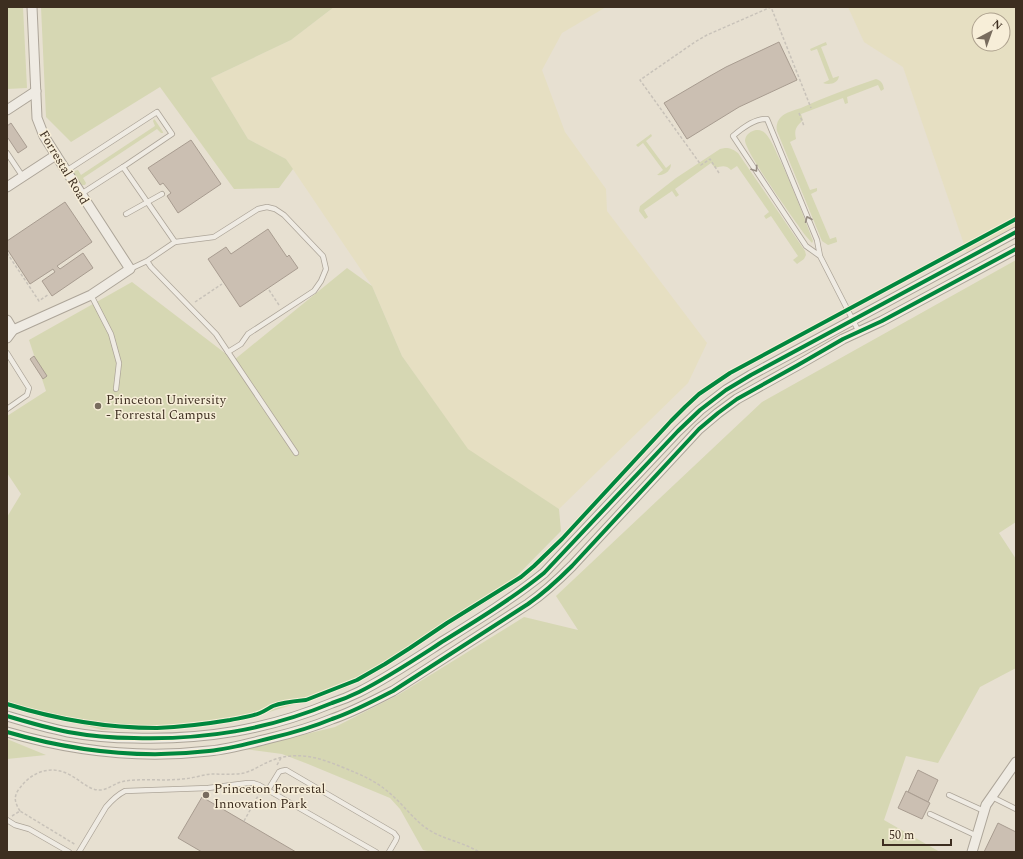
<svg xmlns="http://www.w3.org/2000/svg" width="1023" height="859" font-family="Spectral,serif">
	<rect width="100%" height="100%" fill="#e7e0d1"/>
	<!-- farmland -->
	<g fill="#e6dfc2" fill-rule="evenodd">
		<polygon points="334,7 606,7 562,33 542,70 565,132 606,189 607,211 707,343 688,383 559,509 468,450 402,356 372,286 286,159 248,139 211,78 291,40"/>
		<path d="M848,7h168v219l-49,27 -64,-186 -39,-25zM979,20h24v24h-24z"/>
	</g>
	<!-- green -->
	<g fill="#d6d7b3">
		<polygon points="7,7 23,7 27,88 7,89"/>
		<polygon points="41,7 334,7 291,40 211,78 248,139 286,159 293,169 279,188 234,189 160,87 71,142 46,117"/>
		<path d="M826,42l1,3 -6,2 12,31 6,-2c-1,8 -10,9 -16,7l6,-3 -12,-31 -6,2 -1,-2z"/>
		<path d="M876,79c6,2 7,5 8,10l-3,2 -3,-6 -31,12 1,6 -3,1 -2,-6 -42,16 2,6c-7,7 -9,9 -7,19l-6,3 20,48 7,-2v3l-6,3 19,45 6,-2 1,4v1l-9,3 -6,-4 -45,-110c-1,-5 0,-10 4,-14 5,-5 14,-7 20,-9 24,-11 49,-20 75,-29z"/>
		<polygon points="154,119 155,120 163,132 163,133 161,133 157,129 83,178 86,183 85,185 82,185 73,173 74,171 78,170 81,175 155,126 153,121"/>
		<path d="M756,130c3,0 6,0 9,3 5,5 9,14 12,21 14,28 25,58 36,87l-1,2 -7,-8c-9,-13 -61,-84 -60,-95 1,-6 6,-9 11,-10z"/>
		<path d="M651,134l1,2 -6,5 20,27 5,-4c0,7 -7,12 -14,11l6,-5 -20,-27 -5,4 -2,-2z"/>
		<path d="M725,148c6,0 9,2 13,5l67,98 1,4 -2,4 -7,5 -4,-4 5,-4 -27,-40 -5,3 -2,-3 5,-4 -32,-46 -6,4c-5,-5 -9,-4 -16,-2l-4,-5 -36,26 4,6 -3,2 -4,-6 -28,19 4,7 -3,2 -6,-8 1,-5 36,-28 44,-29z"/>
		<polygon points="1016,260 1016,522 999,533 1016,559 1016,668 980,687 938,763 906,756 884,820 940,852 432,852 423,850 400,809 390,798 308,764 282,754 244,749 335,727 398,695 524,617 578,630 556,596 762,402"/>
		<polygon points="347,268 372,286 402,356 468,449 559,509 561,531 498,595 346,688 240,721 102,730 7,705 7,517 21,494 7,473 7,416 46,391 29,340 132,282 234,360"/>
		<polygon points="7,739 46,755 7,759"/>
	</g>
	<!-- building -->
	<g fill="#cbbfb2" stroke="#a89c90">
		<polygon points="779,42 797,80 739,107 687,139 664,103 710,76 726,67"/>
		<polygon points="11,123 27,147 18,153 8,138 7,139 7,126"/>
		<polygon points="191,140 221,184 178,213 167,196 171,193 163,183 160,185 148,168"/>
		<polygon points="65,202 92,242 57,266 60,269 83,253 93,268 52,296 42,281 55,272 53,269 30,284 7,249 7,241"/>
		<polygon points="268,229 287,257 289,255 298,268 240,307 208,259 226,247 231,254"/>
		<polygon points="34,356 47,376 43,379 30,359"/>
		<polygon points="918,770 938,780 928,802 908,792"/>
		<polygon points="906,791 930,803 922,819 898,808"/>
		<polygon points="202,797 296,852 202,852 178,838"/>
		<polygon points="998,823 1016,832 1016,852 984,852"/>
	</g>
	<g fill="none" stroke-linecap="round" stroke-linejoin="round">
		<!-- lane casing -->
		<g stroke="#ada599" stroke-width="6">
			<g id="lane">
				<polyline points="7,153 23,177"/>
				<polyline points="66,171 157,112 172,134 123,167"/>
				<polyline points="81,194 123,167 175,242"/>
				<polyline points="126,214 162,194"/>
				<path d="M820,256l-14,-10 -73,-110c8,-7 23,-18 34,-17l50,121 3,16 39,76"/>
				<polyline points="130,269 147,261 175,242 214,237 258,209 267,207 275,209 284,215 323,256 326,269 321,281 314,291 248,334 241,344 228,352 216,334 151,267 147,261"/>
				<polyline points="91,295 111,334 119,363 116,389"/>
				<polyline points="228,352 296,453"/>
				<polyline points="7,353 29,388 27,395 7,409"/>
				<polyline points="268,790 279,772 281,771 286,770 394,833 397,837 396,840 389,852"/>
				<polyline points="949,795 984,811"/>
				<polyline points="992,797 1016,809"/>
				<polyline points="930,814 977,836"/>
				<polyline points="7,820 15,825 29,829 69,852"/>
				<path d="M79,852l27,-45c6,-7 11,-12 19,-16l83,-3 40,-5h5l6,2 117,67"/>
			</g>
		</g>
		<!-- street casing -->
		<g stroke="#ada599" stroke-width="11">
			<g id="street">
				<polyline points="7,110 36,91"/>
				<polyline points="7,187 56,155"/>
				<polyline points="7,320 13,330"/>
				<polyline points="7,338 13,330 91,295 130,269 56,155 44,136 37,118 32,7"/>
				<path d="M7,716c20,6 41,12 61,16 22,4 44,6 66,6 70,2 133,-8 198,-35 9,-3 19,-7 27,-11 30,-15 58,-34 86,-52 34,-21 68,-42 99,-67l134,-142 22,-21 26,-20 25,-15 265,-143"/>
				<path d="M7,732c65,19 134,27 202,19 21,-2 42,-8 62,-13 21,-5 42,-11 61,-19 21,-7 41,-18 61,-28l135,-87c16,-11 30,-24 44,-38l127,-137 19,-16 19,-14 61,-34 45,-26 39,-18 134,-72"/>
				<polyline points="972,852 986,805 1016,762"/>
			</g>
		</g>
		<!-- path -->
		<g stroke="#c8c2b9" stroke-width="1.5" stroke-dasharray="3 2" stroke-linecap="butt">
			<polyline points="799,113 804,126"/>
			<polyline points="719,173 710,159 701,165 640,80 695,42 707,35 771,7 811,108"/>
			<polyline points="7,253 39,301 49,294"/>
			<polyline points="269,290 279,305"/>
			<polyline points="195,302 222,284"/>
			<polyline points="277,765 281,758"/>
			<path d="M20,811c-5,-8 -7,-14 -1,-22 13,-18 33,-25 53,-13 9,5 18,15 29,14 7,-1 12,-5 17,-7 6,-2 12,-3 18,-3 15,-1 30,1 45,-1 10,0 20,-4 30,-5 11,0 23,1 33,-1 8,-2 15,-7 22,-10 14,-7 30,-9 45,-6 11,2 21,6 31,10 22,9 35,14 52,30 12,11 22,25 35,33 16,10 34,12 50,22"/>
			<polyline points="12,816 20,811 76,845"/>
			<polyline points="244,821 259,794"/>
		</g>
		<!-- lane -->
		<use href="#lane" stroke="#efebe3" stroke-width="4.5"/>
		<!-- street -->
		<use href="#street" stroke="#efebe3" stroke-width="9"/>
		<!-- cycleway casing -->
		<g stroke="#f7eed8" stroke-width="6">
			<g id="cycleway">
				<path d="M7,704c48,15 99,24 150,24 25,-1 49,-4 73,-8 10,-2 20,-3 30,-7 5,-2 9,-5 13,-7 10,-4 23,-5 33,-6l51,-20 28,-16 25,-16 37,-25 74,-46 13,-11 28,-27 109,-118 14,-14 14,-13 31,-21 286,-154"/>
				<path d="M7,716c20,6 41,12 61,16 22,4 44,6 66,6 70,2 133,-8 198,-35 9,-3 19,-7 27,-11 30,-15 58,-34 86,-52 34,-21 68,-42 99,-67l134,-142 22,-21 26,-20 25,-15 265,-143"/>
				<path d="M7,732c65,19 134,27 202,19 21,-2 42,-8 62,-13 21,-5 42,-11 61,-19 21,-7 41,-18 61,-28l135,-87c16,-11 30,-24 44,-38l127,-137 19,-16 19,-14 61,-34 45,-26 39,-18 134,-72"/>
			</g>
		</g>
		<!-- cycleway -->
		<use href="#cycleway" stroke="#00873e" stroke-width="4"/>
	</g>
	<!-- one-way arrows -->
	<defs><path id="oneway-chevron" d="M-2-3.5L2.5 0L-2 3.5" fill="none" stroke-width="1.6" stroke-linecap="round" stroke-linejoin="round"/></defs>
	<g stroke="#968c82">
		<use href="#oneway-chevron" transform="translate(755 169) rotate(56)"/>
		<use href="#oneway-chevron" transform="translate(808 219) rotate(-113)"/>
	</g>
	<!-- markers -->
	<g fill="#786c5e" stroke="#f7eed8" stroke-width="1.5">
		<circle cx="98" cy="406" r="4"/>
		<circle cx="206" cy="795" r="4"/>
	</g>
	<g text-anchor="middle" stroke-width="3" stroke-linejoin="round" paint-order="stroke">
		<!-- street labels -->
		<g font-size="13" fill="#3d2e20" stroke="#f7eed8">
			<text transform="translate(65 167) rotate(59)" y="5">Forrestal Road</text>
		</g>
		<!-- poi labels -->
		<g font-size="13" fill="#3d2e20" stroke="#f7eed8" text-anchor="start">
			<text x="106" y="404">Princeton University<tspan x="106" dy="15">- Forrestal Campus</tspan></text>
			<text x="214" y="793">Princeton Forrestal<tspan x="214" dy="15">Innovation Park</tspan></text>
		</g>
	</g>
	<!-- border -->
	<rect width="1023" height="859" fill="none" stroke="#3d2e20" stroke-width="16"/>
	<!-- north arrow -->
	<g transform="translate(991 32) rotate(41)"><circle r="19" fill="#f7eed8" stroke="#ada18e"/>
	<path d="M0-3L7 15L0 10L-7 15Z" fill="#786c5e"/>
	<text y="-6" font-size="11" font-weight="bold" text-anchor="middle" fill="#3d2e20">N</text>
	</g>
	<!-- scale -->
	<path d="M883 839v6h68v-6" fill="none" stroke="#3d2e20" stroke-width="2"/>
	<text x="889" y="839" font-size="12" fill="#3d2e20" stroke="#f7eed8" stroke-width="3" paint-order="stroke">50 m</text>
</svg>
